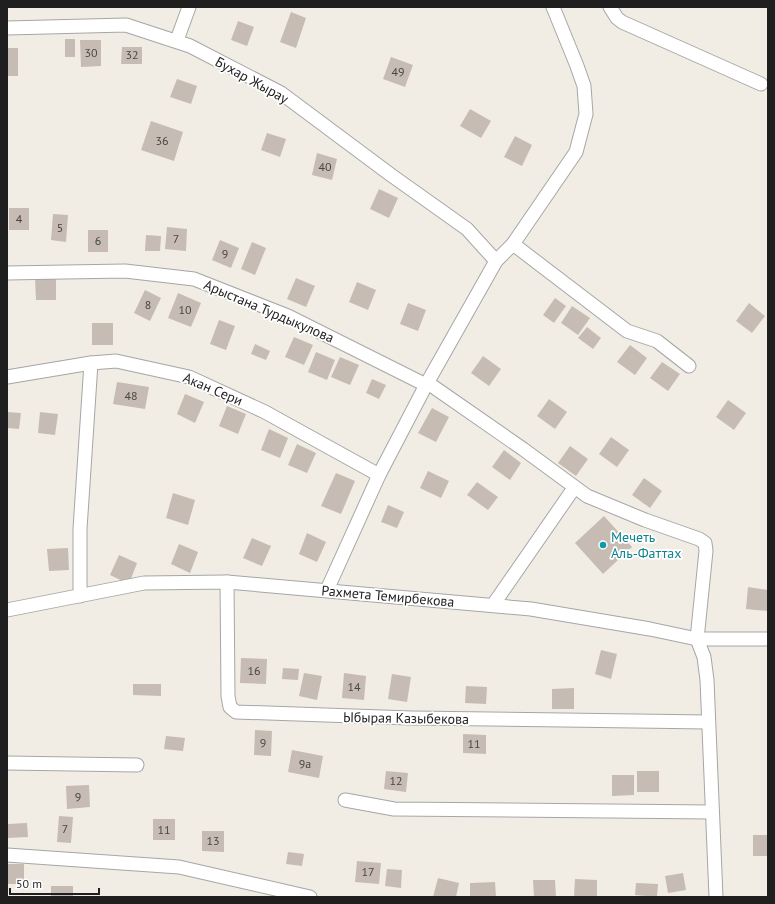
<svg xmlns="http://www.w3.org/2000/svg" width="775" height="904" font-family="'PT Sans',sans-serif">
	<rect width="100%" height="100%" fill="#f1ede5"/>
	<!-- building -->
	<g fill="#c6bcb4">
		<polygon points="291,12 306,18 296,48 280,42"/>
		<polygon points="238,21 254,27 247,46 231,40"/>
		<rect x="65" y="39" width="10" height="18"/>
		<polygon points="80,40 101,40 101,66 81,67"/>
		<polygon points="122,47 142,47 142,64 121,64"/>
		<rect x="7" y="48" width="11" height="28"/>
		<polygon points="391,57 413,65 405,87 383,79"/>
		<polygon points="177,79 197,86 191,104 170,97"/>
		<polygon points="470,109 491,121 481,138 460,126"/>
		<polygon points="151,121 183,132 174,161 141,150"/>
		<polygon points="267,133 286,139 280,157 261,150"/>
		<polygon points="515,136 532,145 522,166 504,157"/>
		<polygon points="317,153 337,159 332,180 312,175"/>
		<polygon points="379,189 398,198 389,218 370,209"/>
		<rect x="9" y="208" width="20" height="22"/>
		<polygon points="53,214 68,215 66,242 51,240"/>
		<polygon points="167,227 187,229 186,251 165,249"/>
		<rect x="88" y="230" width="20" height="22"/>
		<polygon points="146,235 161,236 160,251 145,251"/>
		<polygon points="220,240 239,248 231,268 212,260"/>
		<polygon points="252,242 266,248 255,275 241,269"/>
		<polygon points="35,278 56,278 56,300 36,300"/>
		<polygon points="296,278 315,286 306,307 287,299"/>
		<polygon points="357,282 376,290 368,310 349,302"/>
		<polygon points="145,290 161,298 150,321 134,313"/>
		<polygon points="178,293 201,303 191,327 168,318"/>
		<polygon points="555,298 566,306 554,323 543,315"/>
		<polygon points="408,303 426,310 418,331 400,324"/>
		<polygon points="749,303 765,316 752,333 736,321"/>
		<polygon points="572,306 590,318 578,335 561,323"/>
		<polygon points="219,320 235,326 226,350 210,344"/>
		<rect x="92" y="323" width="21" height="22"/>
		<polygon points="587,327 601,338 593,349 578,338"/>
		<polygon points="294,337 313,345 304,365 285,357"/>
		<polygon points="255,344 270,351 266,360 251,354"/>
		<polygon points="630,345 647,358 635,375 617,362"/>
		<polygon points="316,352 335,360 327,380 308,372"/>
		<polygon points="483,356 501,369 489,386 471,373"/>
		<polygon points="340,357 359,365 350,385 331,377"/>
		<polygon points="662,362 680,374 668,391 650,378"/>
		<polygon points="372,379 386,385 379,399 366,393"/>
		<polygon points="117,382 149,387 145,409 113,404"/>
		<polygon points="185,394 204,402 195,423 177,414"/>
		<polygon points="549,399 567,412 555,429 537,416"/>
		<polygon points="728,400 746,413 734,430 716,417"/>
		<polygon points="227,406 246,414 238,434 219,426"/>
		<polygon points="432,408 449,417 436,442 418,433"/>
		<polygon points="7,412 21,413 19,429 7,428"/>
		<polygon points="40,412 58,414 55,435 38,433"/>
		<polygon points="269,429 288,438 280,458 261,450"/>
		<polygon points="611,437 629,450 617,467 599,454"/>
		<polygon points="297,444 316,453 307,473 288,465"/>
		<polygon points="570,446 588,459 576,476 558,463"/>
		<polygon points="504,450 521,463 510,480 492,467"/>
		<polygon points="428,471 449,481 441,498 420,488"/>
		<polygon points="336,473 355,481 341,514 321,506"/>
		<polygon points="644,478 662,491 650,508 632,495"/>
		<polygon points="477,482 498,497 488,510 467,495"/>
		<polygon points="173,493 195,500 188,525 166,518"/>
		<polygon points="388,505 404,512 397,528 381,522"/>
		<polygon points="604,516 632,547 603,574 575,543"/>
		<polygon points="307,533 326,542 317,562 299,554"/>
		<polygon points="252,538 271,546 262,566 243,558"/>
		<polygon points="179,544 198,552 190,573 171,564"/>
		<polygon points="68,548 69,570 49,571 47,549"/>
		<polygon points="119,555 137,563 129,584 110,575"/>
		<polygon points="748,587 768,590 768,611 746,609"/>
		<polygon points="601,650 617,654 611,679 595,674"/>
		<polygon points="241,658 267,659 266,684 240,683"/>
		<polygon points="283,668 299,669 298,680 282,679"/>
		<polygon points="304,673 322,676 317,700 299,696"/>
		<polygon points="344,673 366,676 364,700 342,698"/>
		<polygon points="392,674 411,677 407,702 388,699"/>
		<polygon points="133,684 161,684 161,696 133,695"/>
		<polygon points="466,686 487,687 486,704 465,703"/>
		<polygon points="574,688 574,709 552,709 552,689"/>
		<polygon points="255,730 272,731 271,756 254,755"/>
		<polygon points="463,734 486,735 486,754 463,753"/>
		<polygon points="166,736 185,738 183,751 164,749"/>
		<polygon points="292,750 323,756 319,778 288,772"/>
		<polygon points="386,771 408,773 406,792 384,789"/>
		<rect x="637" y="771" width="22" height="21"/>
		<polygon points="612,775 634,775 634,795 612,796"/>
		<polygon points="89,785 90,807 67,809 66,786"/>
		<polygon points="59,816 73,817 71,843 57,842"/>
		<rect x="153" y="819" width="22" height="21"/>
		<polygon points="27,823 28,837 7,838 7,824"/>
		<polygon points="202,831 224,831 224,852 202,851"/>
		<rect x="753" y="835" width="15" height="21"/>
		<polygon points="288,852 304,854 302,866 286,864"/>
		<polygon points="357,861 381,863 379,884 355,882"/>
		<rect x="7" y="864" width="17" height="20"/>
		<polygon points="387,869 402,870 401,888 385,886"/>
		<polygon points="683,873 686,890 668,893 665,876"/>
		<polygon points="438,878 459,883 456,897 433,897"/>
		<polygon points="575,879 597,880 597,897 574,897"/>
		<polygon points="533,880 555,880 556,897 534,897"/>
		<polygon points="495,882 496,897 470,897 470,883"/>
		<polygon points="636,883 658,884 657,897 635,895"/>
		<rect x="51" y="886" width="22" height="11"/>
	</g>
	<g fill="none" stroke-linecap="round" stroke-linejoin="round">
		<!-- street casing -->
		<g stroke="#a6a6a6" stroke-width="15">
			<g id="street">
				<polyline points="610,7 617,18 622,22 761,84"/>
				<polyline points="7,28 126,25 190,46 281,93 391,175 467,229 496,261"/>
				<polyline points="177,40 189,7"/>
				<polyline points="513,244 627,331 657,341 689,366"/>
				<polyline points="7,273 125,271 194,279 288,316 426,385"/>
				<polyline points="7,377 91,363 116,361 189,377 265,412 379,475"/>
				<polyline points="428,383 523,449 587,496 645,520 699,539 705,543 706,551 697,639 704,657 707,680 716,897"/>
				<polyline points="227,582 228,696 230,707 236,712 411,718 708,722"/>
				<polyline points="327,590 379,475 426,385 496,261 513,244 576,152 586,114 584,86 577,66 553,7"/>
				<polyline points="80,596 80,529 91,363"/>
				<polyline points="493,605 574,488"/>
				<polyline points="7,610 144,583 227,582 531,609 650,629 697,639 768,639"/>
				<polyline points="7,763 137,765"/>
				<polyline points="345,800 394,809 711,812"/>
				<polyline points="7,855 179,867 310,897"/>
			</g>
		</g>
		<!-- street -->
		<use href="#street" stroke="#fff" stroke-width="13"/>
	</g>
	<!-- markers -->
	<circle fill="#0f9aa8" stroke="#fff" stroke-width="1.5" cx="603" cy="545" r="4"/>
	<g text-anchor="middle" stroke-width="3.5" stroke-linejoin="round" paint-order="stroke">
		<!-- number labels -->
		<g font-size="12" fill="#494644">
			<text x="91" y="57">30</text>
			<text x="132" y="59">32</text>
			<text x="398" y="76">49</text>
			<text x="162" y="145">36</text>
			<text x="325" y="171">40</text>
			<text x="19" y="223">4</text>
			<text x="60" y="232">5</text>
			<text x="176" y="243">7</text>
			<text x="98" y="245">6</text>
			<text x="225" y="258">9</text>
			<text x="148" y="309">8</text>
			<text x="185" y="314">10</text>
			<text x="131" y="400">48</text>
			<text x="254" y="675">16</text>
			<text x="354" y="691">14</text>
			<text x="263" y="747">9</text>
			<text x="474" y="748">11</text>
			<text x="305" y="768">9а</text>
			<text x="396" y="785">12</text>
			<text x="78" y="801">9</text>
			<text x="65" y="833">7</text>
			<text x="164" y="834">11</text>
			<text x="213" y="845">13</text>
			<text x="368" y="876">17</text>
		</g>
		<!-- street labels -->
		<g font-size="14" fill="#1f1f1f" stroke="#fff">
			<text transform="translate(252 80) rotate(29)" y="5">Бухар Жырау</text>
			<text transform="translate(269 311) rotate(23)" y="5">Арыстана Турдыкулова</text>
			<text transform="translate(213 389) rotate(23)" y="5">Акан Сери</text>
			<text transform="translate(388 596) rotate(5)" y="5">Рахмета Темирбекова</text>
			<text transform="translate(406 718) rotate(1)" y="5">Ыбырая Казыбекова</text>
		</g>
		<!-- culture labels -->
		<g font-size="14" fill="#0d838f" stroke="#fff" text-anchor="start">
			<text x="611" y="542">Мечеть<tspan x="611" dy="16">Аль-Фаттах</tspan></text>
		</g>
	</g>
	<!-- border -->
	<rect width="775" height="904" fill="none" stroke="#1f1f1f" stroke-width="16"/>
	<!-- scale -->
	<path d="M10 888v6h89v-6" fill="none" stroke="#1f1f1f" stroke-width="2"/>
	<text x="16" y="888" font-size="12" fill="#1f1f1f" stroke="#ffffff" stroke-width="3" paint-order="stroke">50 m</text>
</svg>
